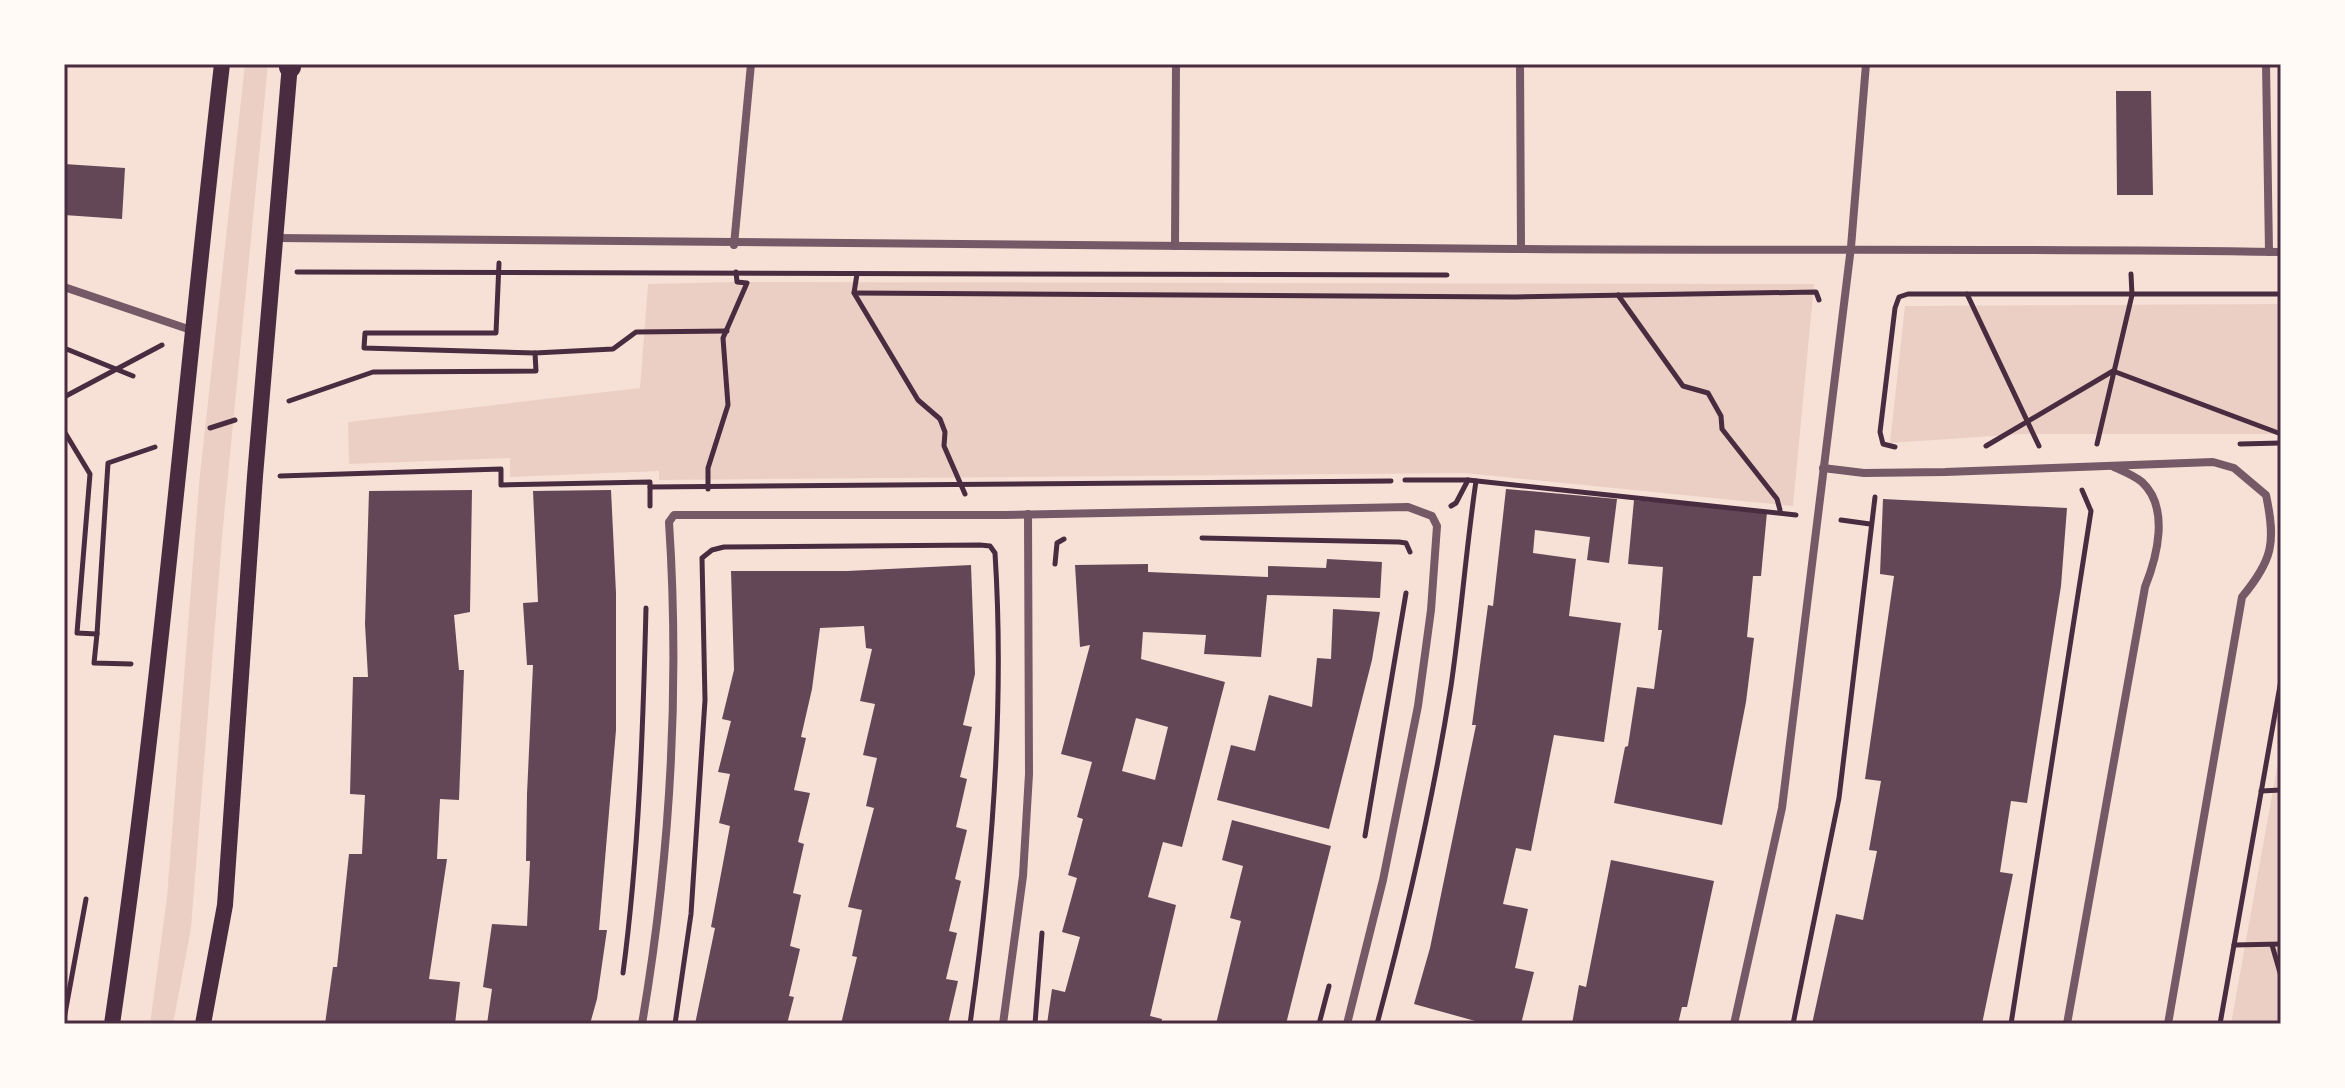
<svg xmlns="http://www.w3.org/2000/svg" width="2345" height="1088" font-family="Raleway,sans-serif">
	<rect width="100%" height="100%" fill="#f7e1d7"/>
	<!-- green -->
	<g fill="#ebcfc5">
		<polygon points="245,64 268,64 222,537 191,928 173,1024 150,1024 167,897 199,484"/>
		<polygon points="737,282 1814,284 1793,506 1464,473 659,480 659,471 510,477 510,458 349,464 348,422 640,388 648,284"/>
		<polygon points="2281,304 2281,434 2023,434 1890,443 1905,306"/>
		<polygon points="2281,745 2281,1024 2231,1024"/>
	</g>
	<!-- building -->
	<g fill="#644757" fill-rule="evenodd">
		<polygon points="2116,91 2151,91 2153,195 2117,195"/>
		<polygon points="64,164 125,168 122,219 64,215"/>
		<polygon points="1506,489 1617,499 1609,563 1587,560 1590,537 1535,530 1533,553 1576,559 1569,616 1621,623 1604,742 1554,735 1531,851 1516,848 1503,904 1528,909 1515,968 1534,972 1521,1024 1486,1024 1414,1004 1430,948 1476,725 1472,725 1488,605 1493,606"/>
		<polygon points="472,490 470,612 454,615 459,670 464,670 459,800 440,799 437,859 447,859 429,979 460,982 455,1024 325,1024 333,967 337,967 349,854 362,854 365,795 350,794 353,677 368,677 365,624 369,491"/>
		<polygon points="611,490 616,593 616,730 599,930 607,930 597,999 590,1024 487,1024 492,989 483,987 492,924 527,926 530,861 526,861 527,794 533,665 527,665 523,603 538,602 533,491"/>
		<polygon points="1883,499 2067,508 2061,586 2027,803 2011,801 2000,872 2013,874 1982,1024 1812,1024 1836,914 1863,920 1877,851 1869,850 1881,781 1865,779 1894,576 1880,574"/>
		<polygon points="1634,500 1767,512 1761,576 1753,576 1747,637 1754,638 1746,702 1722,825 1614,803 1625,747 1628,746 1637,687 1654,689 1662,630 1658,630 1663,567 1628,564"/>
		<path d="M1327,559l55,3 -2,36 -113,-3 -6,62 -57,-3 2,-19 -63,-3 -2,27 84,23 -43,165 -19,-5 -15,55 28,8 -26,111 12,3 -1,5h-114l5,-35 13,3 15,-55 -18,-5 15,-54 -9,-3 15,-56 -6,-2 15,-55 -31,-8 29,-109 -10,2 -5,-82 73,-1v8l120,5v-11l58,2zM1136,718l32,9 -13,53 -33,-9z"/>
		<polygon points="971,565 975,674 963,725 972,727 960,777 967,779 956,827 967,830 955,879 961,881 949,931 957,933 946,979 958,981 948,1024 841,1024 857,957 852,956 862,910 848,907 874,808 866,806 877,758 863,755 875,704 860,701 872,649 866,648 864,626 820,628 812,689 801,737 806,738 794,790 810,793 798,842 804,844 793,893 801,895 790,946 800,949 789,996 794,997 787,1024 695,1024 715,928 711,927 730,826 719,823 730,774 718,772 731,721 722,719 734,670 731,571 847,571"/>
		<polygon points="1333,609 1380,612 1372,660 1329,829 1217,800 1231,745 1255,751 1269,695 1312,707 1317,658 1331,659"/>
		<polygon points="1232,820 1331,846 1286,1024 1216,1024 1241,921 1230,918 1243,866 1222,860"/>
		<polygon points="1611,860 1714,881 1687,1007 1682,1007 1678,1024 1572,1024 1579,985 1586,987"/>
	</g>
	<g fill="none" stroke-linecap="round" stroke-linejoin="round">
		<!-- path -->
		<g stroke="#4a2c40" stroke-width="5">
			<polyline points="297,272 1447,275"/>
			<polyline points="857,274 854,293 918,400 940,419 945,432 944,446 965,494"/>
			<polyline points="854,293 1515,297 1816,292 1819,300"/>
			<polyline points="1967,294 2039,446"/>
			<polyline points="1618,295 1683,386 1708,393 1721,416 1722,429 1777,499 1780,510"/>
			<polyline points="64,348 133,376"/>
			<polyline points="535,353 613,349 636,332 727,331"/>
			<polyline points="64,397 162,345"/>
			<polyline points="289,401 373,372 536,371 535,353 364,348 365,333 496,333 499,263"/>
			<polyline points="210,428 235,420"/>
			<polyline points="64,431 90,474 77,633 97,634 108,463 155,447"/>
			<polyline points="2097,444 2132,295 2131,274"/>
			<polyline points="2240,444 2281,443"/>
			<polyline points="1986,446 2113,371 2281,434"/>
			<polyline points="1895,447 1883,444 1880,432 1895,308 1899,297 1908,294 2281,294"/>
			<polyline points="280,476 501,469 501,485 650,482 650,506"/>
			<polyline points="1405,480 1468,480"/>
			<polyline points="650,487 1391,481"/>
			<polyline points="708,489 708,468 728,405 723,338 747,283 737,282 736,272"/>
			<polyline points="1451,506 1456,503 1468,480 1796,515"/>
			<polyline points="1841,520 1870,524"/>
			<polyline points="1202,538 1399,542 1406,543 1410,552"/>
			<polyline points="1055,564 1057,543 1064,539"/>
			<polyline points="97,634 94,663 131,664"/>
			<polyline points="2261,791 2281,790"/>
			<polyline points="1365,836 1406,593"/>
			<polyline points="2234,945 2281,944"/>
			<polyline points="2272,945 2281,976"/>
			<path d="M623,973c16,-121 20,-244 23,-365"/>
			<polyline points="64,1019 86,899"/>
			<path d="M675,1024l16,-110 14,-214 -3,-142 10,-8 12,-3 256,-2 10,1 5,7c10,156 -3,316 -25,471"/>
			<polyline points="1035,1024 1042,933"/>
			<polyline points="1319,1024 1329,986"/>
			<path d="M1377,1024c30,-111 56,-224 74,-338 10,-68 15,-137 25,-205"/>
			<polyline points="1793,1024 1839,798 1875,497"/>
			<polyline points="2011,1024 2091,511 2082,490"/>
			<polyline points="2220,1024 2281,680"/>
		</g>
		<!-- minor -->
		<g stroke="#755966" stroke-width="8">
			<polyline points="1520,64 1521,249"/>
			<polyline points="2266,64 2269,252"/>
			<path d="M275,238c414,5 827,9 1240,11 255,2 511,-1 766,3"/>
			<polyline points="734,245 751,64"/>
			<polyline points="1175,246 1176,64"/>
			<polyline points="64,287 191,330"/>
			<path d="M1823,468l41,5 81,-1 268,-10 21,6 32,27c10,47 7,65 -24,102l-74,427"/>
			<path d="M642,1024c28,-165 38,-334 27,-502l5,-7h331l403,-8 24,9 5,10 -6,84 -13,96 -35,174 -36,144"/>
			<polyline points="1003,1024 1023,876 1029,774 1028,514"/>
			<polyline points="1734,1024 1782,808 1851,247 1866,64"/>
			<path d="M2067,1024l78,-437c12,-30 25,-79 -3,-105 -7,-6 -19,-11 -28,-15"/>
		</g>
		<!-- secondary -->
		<g stroke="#4a2c40" stroke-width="16">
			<path d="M112,1024c47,-319 73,-640 110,-960"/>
			<polyline points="203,1024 225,905 255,476 290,64"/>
		</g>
		<!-- trunk -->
		<polyline stroke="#4a2c40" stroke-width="22" points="290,67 290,64"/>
	</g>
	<!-- border -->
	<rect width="2345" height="1088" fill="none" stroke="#fffaf5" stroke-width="132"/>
	<rect x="66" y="66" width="2213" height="956" fill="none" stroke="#4a2c40" stroke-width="3"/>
</svg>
